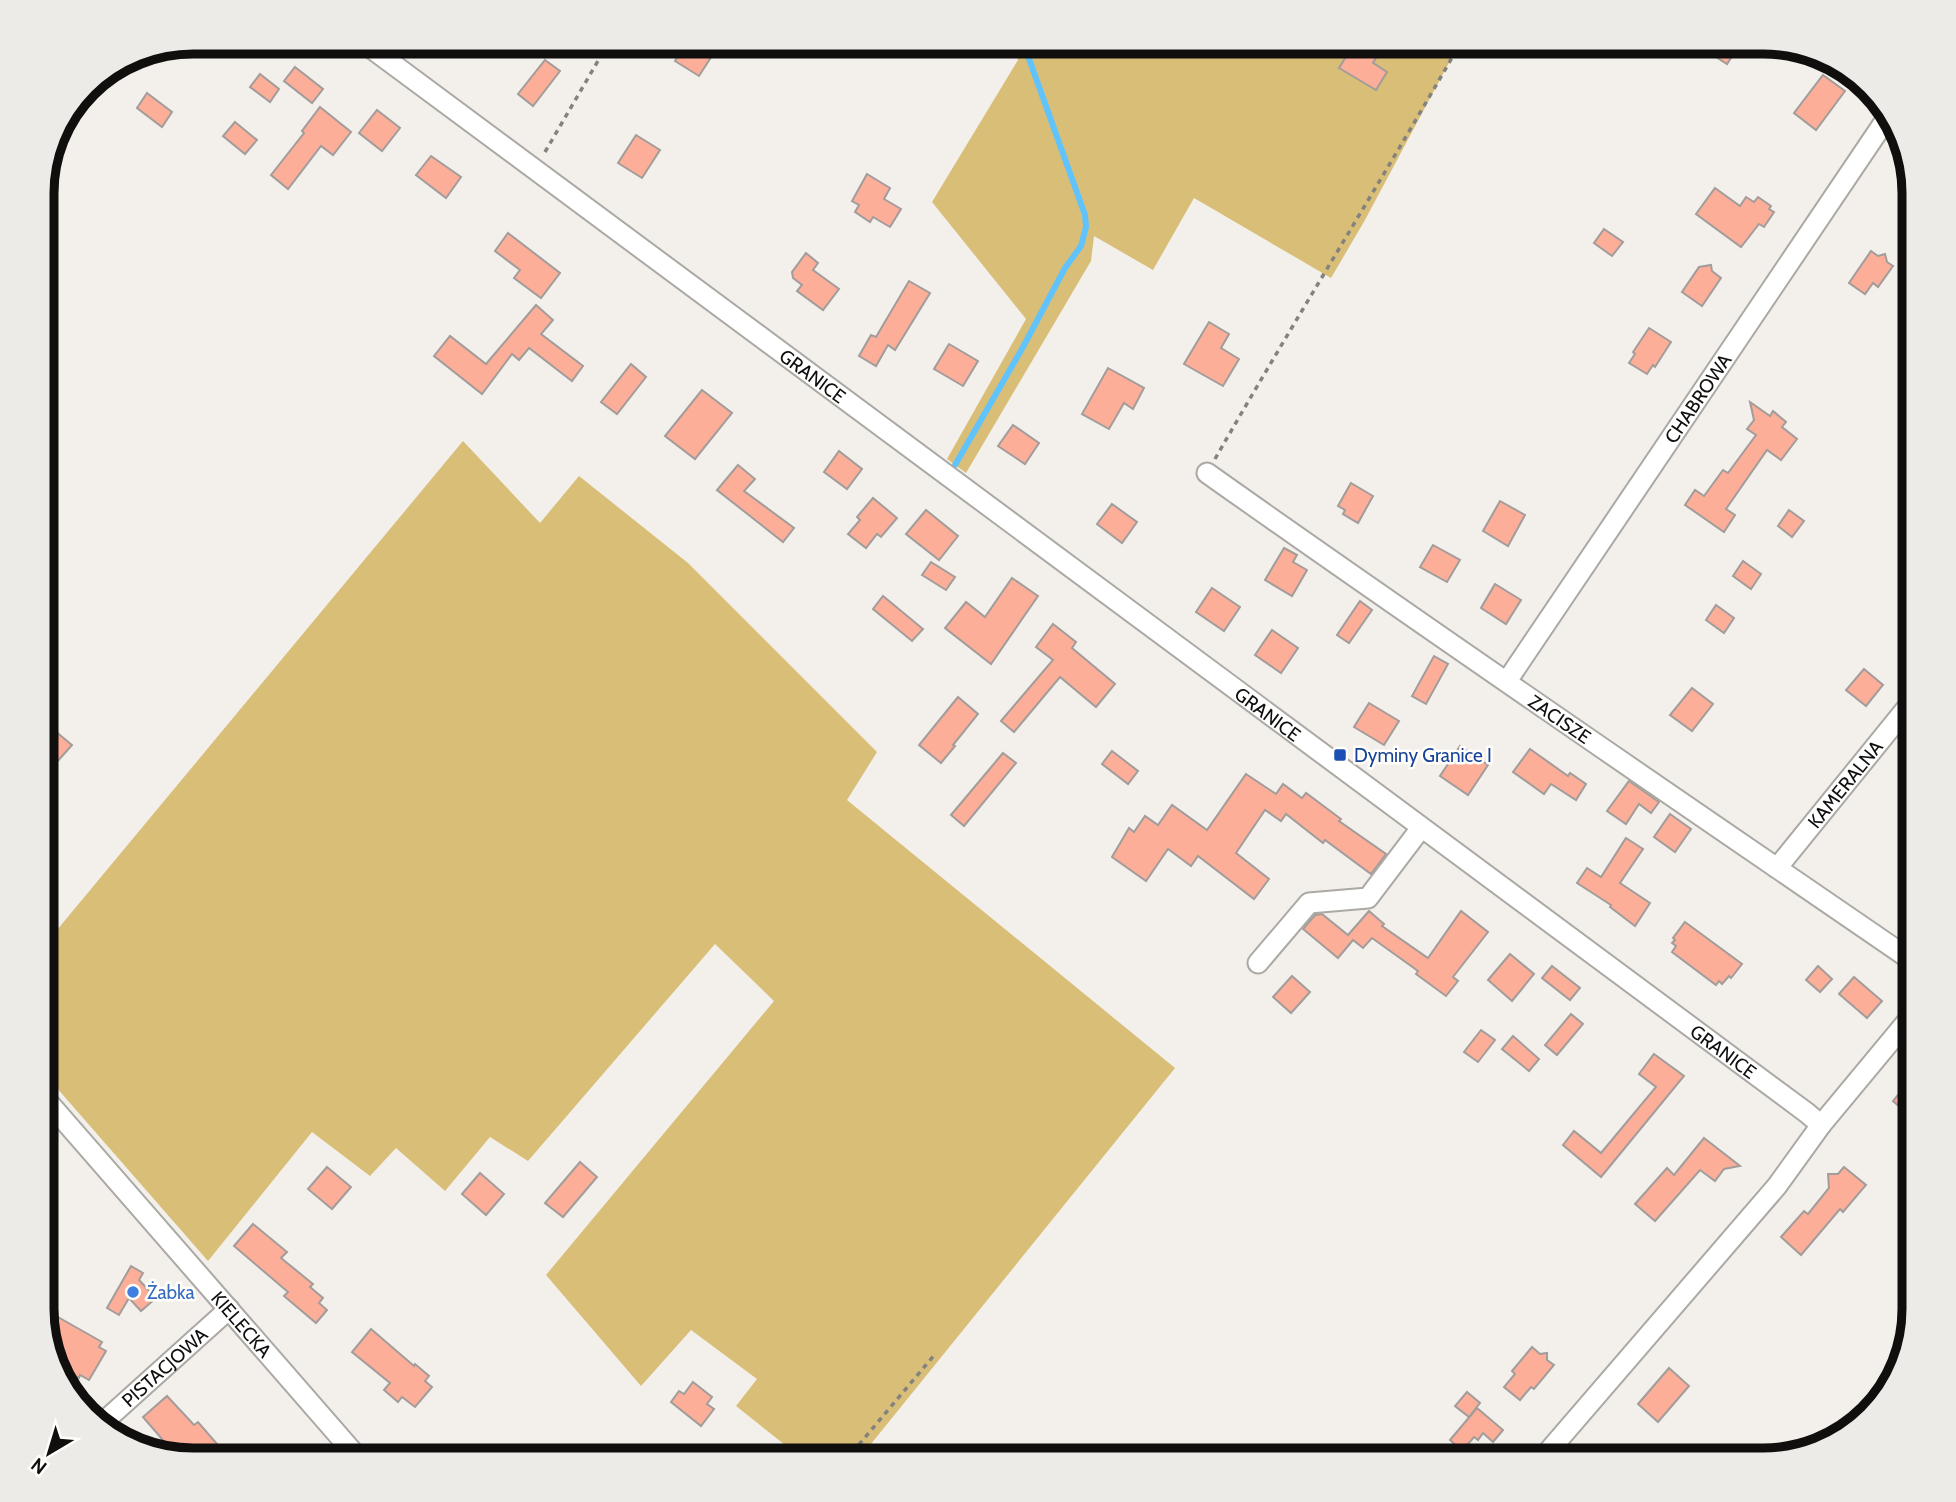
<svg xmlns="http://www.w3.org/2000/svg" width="1956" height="1502" font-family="Cabin,sans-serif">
	<rect width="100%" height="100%" fill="#f3f0eb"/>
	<!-- green -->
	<g fill="#d9be78">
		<polygon points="1012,42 1460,42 1365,220 1331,278 1194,198 1153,270 1094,236 1091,261 966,473 947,459 1026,319 932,202 1018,60"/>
		<polygon points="463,441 540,523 579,476 688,563 877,752 847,800 1175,1068 858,1460 804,1460 736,1406 757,1379 691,1330 641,1386 546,1275 774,1001 715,944 528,1161 490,1137 445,1191 396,1148 370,1176 312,1132 208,1261 42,1071 42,948"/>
	</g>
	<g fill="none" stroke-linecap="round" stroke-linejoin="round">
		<!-- stream -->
		<polyline stroke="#61c3fb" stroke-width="6" points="955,465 1023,347 1065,268 1081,246 1086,227 1085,215 1023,42"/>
	</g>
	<!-- building -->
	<g fill="#fcae98" stroke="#a29c9a" stroke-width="2">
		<polygon points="687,42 707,42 717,48 699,76 675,61"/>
		<polygon points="1355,42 1372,42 1382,48 1373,63 1387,72 1376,90 1339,68"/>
		<polygon points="1693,42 1724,42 1736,50 1727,64"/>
		<polygon points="545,60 560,71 533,106 518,94"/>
		<polygon points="295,67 323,89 312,103 284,81"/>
		<polygon points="260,74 279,89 270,102 250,87"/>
		<polygon points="1823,75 1845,91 1816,130 1794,113"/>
		<polygon points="147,93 172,112 162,127 137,108"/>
		<polygon points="320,107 351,132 333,155 321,146 288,189 271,175 304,133 302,131"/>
		<polygon points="377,110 400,128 382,151 359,133"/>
		<polygon points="235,122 257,140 245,154 223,136"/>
		<polygon points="636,135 660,150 642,178 618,163"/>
		<polygon points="431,156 461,177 446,198 416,175"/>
		<polygon points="867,174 890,188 884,199 901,209 890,227 873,217 870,222 855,212 859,205 852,201"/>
		<polygon points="1715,188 1740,206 1746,197 1754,202 1758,197 1771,206 1769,209 1774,212 1764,227 1759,224 1741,247 1696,214"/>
		<polygon points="1604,229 1623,242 1612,256 1594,243"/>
		<polygon points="508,233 560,273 541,298 514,278 520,270 495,251"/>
		<polygon points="1871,251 1878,256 1885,254 1887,262 1893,266 1878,287 1873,283 1865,294 1849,283"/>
		<polygon points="806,253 818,263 813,270 839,289 823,310 797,291 802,285 793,278 792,272"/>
		<polygon points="1711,265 1712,271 1721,278 1702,306 1682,292 1699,267"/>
		<polygon points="909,281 930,293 895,350 888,345 876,366 859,356 871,335 876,337"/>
		<polygon points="536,305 553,320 541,334 583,366 572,381 529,348 519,360 512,354 482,394 434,356 450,336 486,364"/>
		<polygon points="1209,322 1229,334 1221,348 1239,359 1223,386 1184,364"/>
		<polygon points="1649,328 1671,342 1655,367 1653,365 1647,374 1629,363 1635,354 1633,352"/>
		<polygon points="949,344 978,361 963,386 934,369"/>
		<polygon points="631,364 646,377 617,414 601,402"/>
		<polygon points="1108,368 1144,388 1133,409 1124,403 1109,429 1082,414"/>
		<polygon points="702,390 732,413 695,459 665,436"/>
		<polygon points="1750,402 1770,416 1773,411 1786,422 1782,427 1797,439 1781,460 1767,450 1726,509 1735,515 1724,532 1685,505 1695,490 1704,496 1723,470 1728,473 1756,435 1747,429 1754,420"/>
		<polygon points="1013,425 1039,443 1025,464 998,446"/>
		<polygon points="839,451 862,469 847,489 824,472"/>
		<polygon points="738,465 755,479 744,491 794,528 783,542 717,490"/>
		<polygon points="1351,483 1373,496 1358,523 1343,514 1345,510 1338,506"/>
		<polygon points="873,498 897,518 881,537 877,534 866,548 848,534 860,520 857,517"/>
		<polygon points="1500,501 1525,515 1508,546 1483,531"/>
		<polygon points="1112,504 1137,522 1122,543 1097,524"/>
		<polygon points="926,510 958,536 939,560 906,534"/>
		<polygon points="1789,510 1804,521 1792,537 1778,526"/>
		<polygon points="1433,545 1460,560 1447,582 1420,567"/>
		<polygon points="1284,548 1297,555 1293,562 1307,570 1292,596 1265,580"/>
		<polygon points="1743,561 1761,574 1751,589 1733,576"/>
		<polygon points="931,562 955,577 946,590 922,575"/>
		<polygon points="1012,578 1038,596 991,664 945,628 966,602 985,617"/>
		<polygon points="1495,584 1521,600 1506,624 1481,608"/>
		<polygon points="1212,588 1240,607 1224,631 1196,612"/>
		<polygon points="883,596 923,629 912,641 873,609"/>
		<polygon points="1360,601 1372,610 1349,643 1337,635"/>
		<polygon points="1716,605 1734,618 1724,633 1706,620"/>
		<polygon points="1053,624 1076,642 1072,648 1115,684 1096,707 1060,677 1014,732 1001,721 1053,660 1036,647"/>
		<polygon points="1272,630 1298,648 1281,673 1255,655"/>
		<polygon points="1434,656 1448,664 1426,704 1412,696"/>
		<polygon points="1864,669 1883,685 1866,706 1846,690"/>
		<polygon points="1692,688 1713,704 1692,731 1670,715"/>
		<polygon points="958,697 978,714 953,745 955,746 941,763 919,745"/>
		<polygon points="1369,703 1399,721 1384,745 1354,727"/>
		<polygon points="42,720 72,745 56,763 42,751"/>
		<polygon points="1460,746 1488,765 1468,795 1440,776"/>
		<polygon points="1530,749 1568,776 1570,773 1586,784 1576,800 1551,784 1544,794 1513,772"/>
		<polygon points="1112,751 1138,771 1128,784 1102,764"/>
		<polygon points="1003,753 1016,763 964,826 951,815"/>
		<polygon points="1246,774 1276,794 1283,784 1302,798 1306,793 1341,819 1339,821 1386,854 1371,874 1325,840 1323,843 1286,814 1281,821 1265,810 1236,853 1269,879 1254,899 1198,856 1191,866 1168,849 1146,881 1112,857 1129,828 1134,832 1145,816 1158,825 1172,805 1207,830"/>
		<polygon points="1629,781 1659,802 1651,813 1639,804 1626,824 1607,811"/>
		<polygon points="1670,814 1691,829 1675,852 1654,837"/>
		<polygon points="1626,838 1643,849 1620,883 1650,903 1635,926 1610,907 1611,905 1577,883 1587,868 1601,877"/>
		<polygon points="1369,911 1384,924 1382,926 1428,958 1461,911 1488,932 1453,977 1458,981 1446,996 1416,974 1418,971 1372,938 1363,948 1353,940 1338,958 1303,929 1315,915 1322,914 1348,935"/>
		<polygon points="1685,922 1742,964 1731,978 1729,976 1722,984 1719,981 1716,985 1672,952 1676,946 1672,943 1675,940 1673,938"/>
		<polygon points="1510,954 1534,974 1512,1001 1488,980"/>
		<polygon points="1552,966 1580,988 1570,1000 1542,978"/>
		<polygon points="1818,966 1832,979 1820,992 1806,980"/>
		<polygon points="1292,976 1310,992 1291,1013 1273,997"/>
		<polygon points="1854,977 1882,1001 1867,1018 1839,994"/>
		<polygon points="1571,1014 1583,1024 1557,1055 1545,1045"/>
		<polygon points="1481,1030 1495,1040 1478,1062 1464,1052"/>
		<polygon points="1513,1036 1539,1059 1529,1071 1502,1049"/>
		<polygon points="1654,1054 1684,1076 1601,1177 1563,1145 1574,1131 1601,1153 1656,1087 1639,1074"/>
		<polygon points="1914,1075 1914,1119 1893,1101"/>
		<polygon points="1704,1138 1740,1166 1724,1169 1715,1181 1700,1170 1655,1221 1635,1204 1667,1168 1674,1175"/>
		<polygon points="580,1162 597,1177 563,1217 545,1203"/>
		<polygon points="327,1167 351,1187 332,1209 308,1189"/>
		<polygon points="1844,1167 1866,1185 1843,1212 1840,1209 1801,1255 1781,1237 1804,1211 1808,1214 1829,1188 1828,1174 1838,1174"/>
		<polygon points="480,1173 504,1194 486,1215 462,1194"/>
		<polygon points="253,1224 287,1252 281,1258 313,1284 310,1287 323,1298 319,1303 327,1310 316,1323 284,1296 288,1292 234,1246"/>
		<polygon points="131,1266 143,1273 139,1280 156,1298 141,1311 129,1298 119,1315 107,1308"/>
		<polygon points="42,1308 102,1342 99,1347 106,1351 89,1380 80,1375 79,1378 56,1368 42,1318"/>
		<polygon points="371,1329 414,1366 415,1364 429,1376 425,1381 432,1387 415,1407 402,1397 398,1402 384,1390 390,1383 352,1352"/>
		<polygon points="1532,1347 1540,1354 1547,1353 1547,1360 1554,1365 1534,1389 1531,1387 1520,1400 1504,1387 1515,1374 1512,1371"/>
		<polygon points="1669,1368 1689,1386 1658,1422 1638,1404"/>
		<polygon points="693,1382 712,1397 707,1404 714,1409 701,1426 671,1402 679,1391 684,1394"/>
		<polygon points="1467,1392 1480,1403 1469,1417 1455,1406"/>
		<polygon points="167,1396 194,1425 198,1422 231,1460 193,1460 174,1453 143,1417"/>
		<polygon points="1477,1408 1503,1430 1493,1442 1483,1433 1478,1440 1474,1437 1462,1451 1450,1440"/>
	</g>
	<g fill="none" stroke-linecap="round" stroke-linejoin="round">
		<!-- minor casing -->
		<g stroke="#aba9a4" stroke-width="23">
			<g id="minor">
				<path id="s1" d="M363,42c482,357 962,716 1444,1071l14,12 -44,61 -236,274"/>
				<path id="s2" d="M1207,473c234,166 471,327 707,489"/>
				<path id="s3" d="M1507,681l382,-566"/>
				<path id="s4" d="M1777,868l137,-169"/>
				<polyline points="1258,963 1309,903 1368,898 1421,828"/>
				<path id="s5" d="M42,1095l318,365"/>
				<polyline points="1821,1125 1914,1013"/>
				<path id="s6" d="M99,1426l130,-117"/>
			</g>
		</g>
		<!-- path -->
		<g stroke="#84827f" stroke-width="3.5" stroke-dasharray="5 5" stroke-linecap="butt">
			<polyline points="545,152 609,42"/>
			<path d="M1215,459c80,-140 166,-277 246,-417"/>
			<polyline points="846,1460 936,1353"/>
		</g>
		<!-- minor -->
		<use href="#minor" stroke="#fff" stroke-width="19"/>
	</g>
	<!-- markers -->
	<rect fill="#1a4fb4" stroke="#fffefa" stroke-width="2.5" x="1333" y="748" width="14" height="14" rx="3.5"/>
	<circle fill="#3f7fe0" stroke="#fffefa" stroke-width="2.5" cx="133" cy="1292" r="7"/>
	<g text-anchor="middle" stroke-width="5" stroke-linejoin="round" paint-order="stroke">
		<!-- street labels -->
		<g font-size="19" fill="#100f0d" stroke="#fffefa">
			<text dy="7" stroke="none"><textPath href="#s1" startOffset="560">GRANICE</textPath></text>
			<text dy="7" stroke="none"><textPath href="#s3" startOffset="341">CHABROWA</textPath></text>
			<text dy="7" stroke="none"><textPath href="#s1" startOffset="1127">GRANICE</textPath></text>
			<text dy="7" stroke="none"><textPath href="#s2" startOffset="430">ZACISZE</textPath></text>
			<text dy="7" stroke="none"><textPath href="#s4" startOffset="108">KAMERALNA</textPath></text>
			<text dy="7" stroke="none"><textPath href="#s1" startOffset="1694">GRANICE</textPath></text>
			<text dy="7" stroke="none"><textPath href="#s5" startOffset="304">KIELECKA</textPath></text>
			<text dy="7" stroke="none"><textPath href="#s6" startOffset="88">PISTACJOWA</textPath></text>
		</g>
		<!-- transit labels -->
		<g font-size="19" fill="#164399" stroke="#fffefa" text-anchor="start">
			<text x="1354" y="762">Dyminy Granice I</text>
		</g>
		<!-- shop labels -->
		<g font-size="19" fill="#366cbe" stroke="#fffefa" text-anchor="start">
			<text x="147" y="1299">Żabka</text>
		</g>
	</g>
	<!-- crop -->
	<path d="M0 0H1956V1502H0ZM193 54H1763A139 139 0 0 1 1902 193V1309A139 139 0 0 1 1763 1448H193A139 139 0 0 1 54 1309V193A139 139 0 0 1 193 54Z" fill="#ecebe7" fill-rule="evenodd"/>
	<path fill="none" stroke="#100f0d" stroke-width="9" d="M193 54H1763A139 139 0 0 1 1902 193V1309A139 139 0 0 1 1763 1448H193A139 139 0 0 1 54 1309V193A139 139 0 0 1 193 54Z"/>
	<!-- north arrow -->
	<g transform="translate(49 1453) rotate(218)" stroke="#fffefa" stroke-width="5" paint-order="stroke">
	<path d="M0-5L12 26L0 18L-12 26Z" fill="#100f0d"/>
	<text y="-10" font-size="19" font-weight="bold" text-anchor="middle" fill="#100f0d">N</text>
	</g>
</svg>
